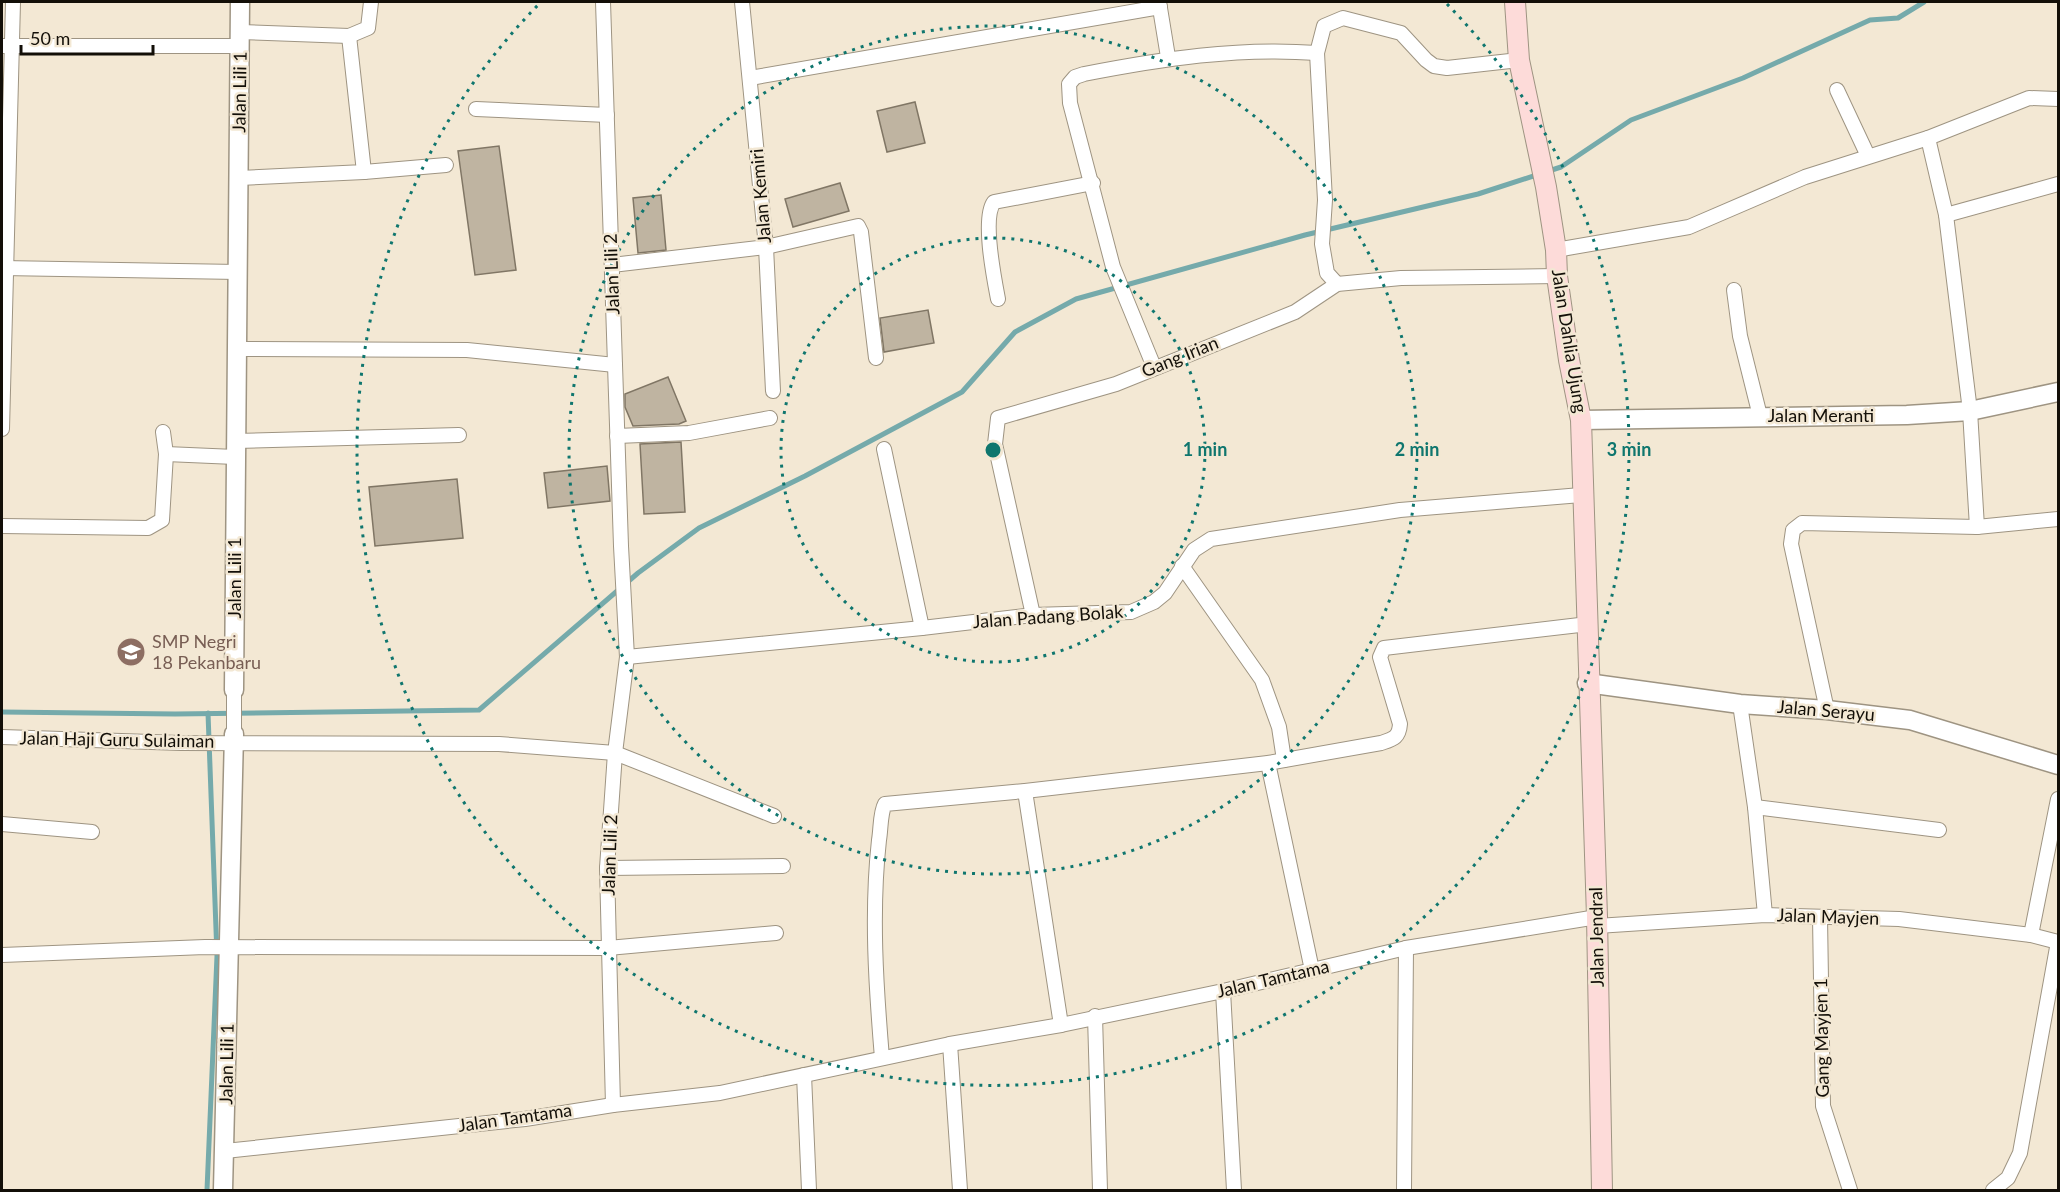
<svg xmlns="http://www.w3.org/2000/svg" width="2060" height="1192" font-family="Lato,sans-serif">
	<rect width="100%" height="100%" fill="#f3e8d4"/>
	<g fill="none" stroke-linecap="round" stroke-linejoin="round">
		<!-- stream -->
		<g stroke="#75aaab" stroke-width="5">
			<polyline points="2,712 175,714 479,710 638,573 699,528 805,476 962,392 1015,332 1076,299 1305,235 1478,194 1561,167 1631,120 1743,78 1870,20 1898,18 1924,2"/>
			<polyline points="207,1190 217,956 208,713"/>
		</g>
	</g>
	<!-- building -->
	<g fill="#bfb4a1" stroke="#807665" stroke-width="1.5">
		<polygon points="915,102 925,143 887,152 877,111"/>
		<polygon points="499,146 516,270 475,275 458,151"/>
		<polygon points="840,183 849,211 793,227 785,199"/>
		<polygon points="661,195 666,250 638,253 633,198"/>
		<polygon points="928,310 934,343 884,352 880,318"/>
		<polygon points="668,377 686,421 679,424 633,426 625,407 625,394"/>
		<polygon points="681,442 685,512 644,514 640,444"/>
		<polygon points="607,466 610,501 548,508 544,473"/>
		<polygon points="457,479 463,538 375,546 369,487"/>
	</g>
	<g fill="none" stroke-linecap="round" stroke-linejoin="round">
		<!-- minor casing -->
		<g stroke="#9e9482" stroke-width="16">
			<g id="minor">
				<polyline points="603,2 621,546 627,657 615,753 607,868 613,1105"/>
				<polyline points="742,2 766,247 773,391"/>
				<polyline points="1159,2 1168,57"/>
				<polyline points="240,32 349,36 368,28 371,2"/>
				<polyline points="2,46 240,46"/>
				<polyline points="750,78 1160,7"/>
				<polyline points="1837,90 1868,156"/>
				<polyline points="476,109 607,115"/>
				<polyline points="1928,138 1946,215 1970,411 1977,527"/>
				<polyline points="364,172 446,165"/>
				<polyline points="239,178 364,172 349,36"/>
				<polyline points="1946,215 2058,184"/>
				<polyline points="1556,250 1689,227 1805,177 1928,138 2029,98 2058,99"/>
				<polyline points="612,265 766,247 858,226 861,232 876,358"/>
				<polyline points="2,268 238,272"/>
				<polyline points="1337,284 1327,273 1322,244 1325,200 1317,53 1324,26 1343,18 1401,33 1426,60 1434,66 1447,68 1519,60"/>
				<polyline points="1734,290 1740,336 1760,416"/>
				<path d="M998,299c-4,-21 -16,-81 -4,-97l99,-19"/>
				<polyline points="237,349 467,350 615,365"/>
				<path d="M1154,367l-41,-100 -43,-164 -1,-19 6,-7 9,-3c77,-15 154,-27 233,-21"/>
				<polyline points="2,429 13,2"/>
				<polyline points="617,436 689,433 770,418"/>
				<polyline points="236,441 459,435"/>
				<polyline points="884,449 922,628"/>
				<polyline points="166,454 235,457"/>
				<polyline points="2,526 148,528 162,520 166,454 163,432"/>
				<polyline points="1182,566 1262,680 1279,727 1284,760"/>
				<polyline points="1033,615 995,444 998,418 1116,384 1295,312 1337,284 1401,278 1557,276"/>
				<polyline points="627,657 922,628 1033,615 1131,612 1154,602 1165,593 1194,550 1211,539 1400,510 1581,495"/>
				<polyline points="1740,704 1755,807 1765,915"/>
				<polyline points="1827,710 1791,544 1793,530 1802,523 1977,527 2058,519"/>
				<polyline points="234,734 234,690"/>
				<polyline points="2,737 181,743 499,744 615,753 774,816"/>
				<polyline points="1268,763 1312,970"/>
				<polyline points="1025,791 1061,1025"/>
				<polyline points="1755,807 1939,830"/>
				<polyline points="2,824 92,832"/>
				<polyline points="607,868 783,866"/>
				<polyline points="1820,917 1823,1106 1850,1190"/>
				<polyline points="1597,926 1765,915 1899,919 2031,935 2058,942"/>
				<polyline points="2031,935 2058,799"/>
				<polyline points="2,955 205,947 608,948 776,933"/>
				<polyline points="1223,991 1234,1190"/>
				<polyline points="1095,1016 1100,1190"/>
				<polyline points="950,1044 960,1190"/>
				<path d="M882,1058c-6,-72 -11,-145 -3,-218 2,-11 1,-27 6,-36l140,-13 243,-28 113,-20c12,-4 18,-5 19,-19l-20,-67 4,-9 204,-24"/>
				<polyline points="804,1075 809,1190"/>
				<polyline points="225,1151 525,1119 613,1105 720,1093 950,1044 1061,1025 1223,991 1406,948 1597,917"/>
				<polyline points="1404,1190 1406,948"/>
				<polyline points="1993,1190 2008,1178 2020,1153 2058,942"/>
			</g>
		</g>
		<!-- tertiary casing -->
		<g stroke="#9e9482" stroke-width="21">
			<g id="tertiary">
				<polyline points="1581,420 1907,415 1970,411 2058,392"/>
				<polyline points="1587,683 1740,704 1827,710 1910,720 2058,765"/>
				<polyline points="234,690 240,2"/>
				<polyline points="223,1190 234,734"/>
			</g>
		</g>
		<!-- secondary casing -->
		<g stroke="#9e9482" stroke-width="22">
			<polyline id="secondary" points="1515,2 1519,60 1546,187 1556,250 1557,276 1569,360 1581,420 1597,917 1602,1190"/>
		</g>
		<!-- minor -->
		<use href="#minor" stroke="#fff" stroke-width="14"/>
		<!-- tertiary -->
		<use href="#tertiary" stroke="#fff" stroke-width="18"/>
		<!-- secondary -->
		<use href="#secondary" stroke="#fddbd9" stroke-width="20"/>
	</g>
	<!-- distance rings -->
	<g fill="none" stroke="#0f766e" stroke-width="3" stroke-dasharray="3 6">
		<circle cx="993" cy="450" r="212"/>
		<circle cx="993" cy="450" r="424"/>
		<path d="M1447 4A636 636 0 1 1 539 4"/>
	</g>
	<!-- icons -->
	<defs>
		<g id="school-disc" transform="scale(1.5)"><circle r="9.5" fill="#8d6e63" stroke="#f3e8d4"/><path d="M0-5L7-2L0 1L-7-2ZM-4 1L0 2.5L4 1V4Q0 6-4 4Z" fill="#fff"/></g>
	</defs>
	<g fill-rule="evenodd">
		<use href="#school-disc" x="131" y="652"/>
	</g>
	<g text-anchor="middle" stroke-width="5" stroke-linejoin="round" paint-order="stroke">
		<!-- street labels -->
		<g font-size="18" fill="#130f08" stroke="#f3e8d4">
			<text transform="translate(240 92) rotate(-89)" y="6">Jalan Lili 1</text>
			<text transform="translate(761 196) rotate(-95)" y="6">Jalan Kemiri</text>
			<text transform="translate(612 274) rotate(-92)" y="6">Jalan Lili 2</text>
			<text transform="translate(1569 341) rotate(81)" y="6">Jalan Dahlia Ujung</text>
			<text transform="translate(1180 357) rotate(-22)" y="6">Gang Irian</text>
			<text x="1821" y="422">Jalan Meranti</text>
			<text transform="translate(235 578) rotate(-90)" y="6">Jalan Lili 1</text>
			<text transform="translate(1048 617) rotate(-4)" y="6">Jalan Padang Bolak</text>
			<text transform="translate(1826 711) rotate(5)" y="6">Jalan Serayu</text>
			<text transform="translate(117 740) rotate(1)" y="6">Jalan Haji Guru Sulaiman</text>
			<text transform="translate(610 855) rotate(-88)" y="6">Jalan Lili 2</text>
			<text transform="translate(1828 917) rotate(2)" y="6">Jalan Mayjen</text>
			<text transform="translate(1597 937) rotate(-91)" y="6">Jalan Jendral</text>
			<text transform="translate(1273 979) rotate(-13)" y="6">Jalan Tamtama</text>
			<text transform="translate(1822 1038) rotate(-91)" y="6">Gang Mayjen 1</text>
			<text transform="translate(227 1064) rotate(-89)" y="6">Jalan Lili 1</text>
			<text transform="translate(515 1118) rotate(-8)" y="6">Jalan Tamtama</text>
		</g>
		<!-- education labels -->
		<g font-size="18" fill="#785e54" stroke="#f3e8d4" text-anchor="start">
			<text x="152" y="648">SMP Negri<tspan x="152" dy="21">18 Pekanbaru</tspan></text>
		</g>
	</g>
	<circle cx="993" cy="450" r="9" fill="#0f766e" stroke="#f3e8d4" stroke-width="3"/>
	<g font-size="18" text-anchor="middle" font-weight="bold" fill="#0f766e" stroke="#f3e8d4" stroke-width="5" stroke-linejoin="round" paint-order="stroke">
		<text x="1205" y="456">1 min</text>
		<text x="1417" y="456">2 min</text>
		<text x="1629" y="456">3 min</text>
	</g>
	<!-- border -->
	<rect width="2060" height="1192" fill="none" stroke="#130f08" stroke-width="6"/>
	<!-- scale -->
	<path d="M21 45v9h132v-9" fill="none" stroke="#130f08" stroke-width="3"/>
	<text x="30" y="45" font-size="18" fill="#130f08" stroke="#f3e8d4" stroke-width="4.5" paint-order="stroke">50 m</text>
</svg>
